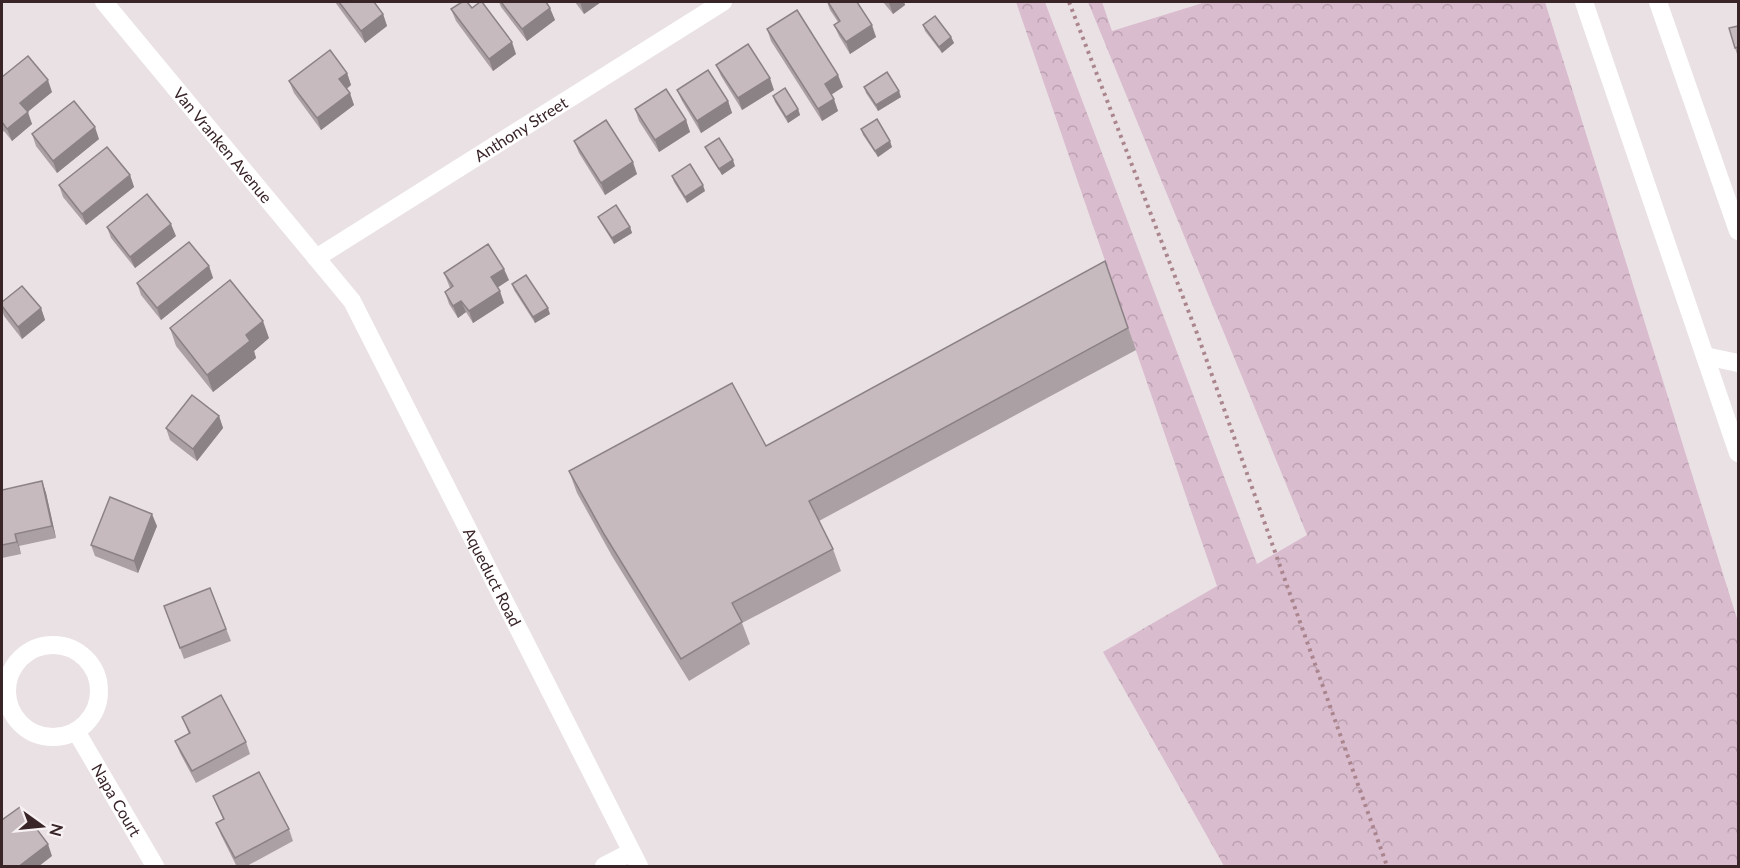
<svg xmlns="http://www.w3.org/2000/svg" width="1740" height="868" font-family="Lato,sans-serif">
	<defs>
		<pattern id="forest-crowns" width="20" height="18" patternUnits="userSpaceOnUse" patternTransform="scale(1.5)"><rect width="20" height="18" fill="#d9bcce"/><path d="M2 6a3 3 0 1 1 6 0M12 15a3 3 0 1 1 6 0" fill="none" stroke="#bba1b1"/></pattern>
	</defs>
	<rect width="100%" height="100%" fill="#eae1e4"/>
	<!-- forest -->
	<polygon fill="url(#forest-crowns)" points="1016,2 1045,2 1257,564 1307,535 1088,2 1102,2 1112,31 1206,2 1545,2 1738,622 1738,866 1224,866 1103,652 1217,586"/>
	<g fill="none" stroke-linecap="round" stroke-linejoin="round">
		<!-- path -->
		<polyline stroke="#aa858d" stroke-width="4" stroke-dasharray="3 4.5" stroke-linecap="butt" points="1069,2 1198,336 1387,866"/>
		<!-- minor -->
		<g stroke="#fff" stroke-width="18">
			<path id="s1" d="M104,2l248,299 287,565"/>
			<polyline points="1584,2 1738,453"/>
			<polyline points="1658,2 1738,231"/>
			<path id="s2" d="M316,258l407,-256"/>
			<polyline points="1705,356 1738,363"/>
			<circle cx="53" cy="691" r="46"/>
			<path id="s3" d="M76,731l79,135"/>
			<polyline points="604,866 631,852"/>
		</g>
	</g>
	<!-- wall -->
	<g fill="#aba0a3">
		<polygon points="335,2 374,2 383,14 387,26 365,43"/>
		<polygon points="499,2 546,2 555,20 527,41 501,7"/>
		<polygon points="575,2 601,2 584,14"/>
		<polygon points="827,2 857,2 876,37 850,54 839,36 834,25 838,22 830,10"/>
		<polygon points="883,2 904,2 905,5 893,14"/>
		<polygon points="472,8 516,54 493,71 456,21 451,9"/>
		<polygon points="923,25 951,37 954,43 942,53 925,31"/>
		<polygon points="1738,26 1738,57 1735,48"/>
		<polygon points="767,29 843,87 831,95 838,111 822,121 771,41"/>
		<polygon points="716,65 774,90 742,110 721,76"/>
		<polygon points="347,73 351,85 347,89 354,105 321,130 294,93 289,81"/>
		<polygon points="2,77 52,92 27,112 32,124 12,141 4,131 2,133"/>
		<polygon points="864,87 901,97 878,111 866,93"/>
		<polygon points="677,90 728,101 732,113 701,133 682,101"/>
		<polygon points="773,96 798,109 800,115 788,123 775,102"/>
		<polygon points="635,109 686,120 690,132 659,152 639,121"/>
		<polygon points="861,129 892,147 878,157 863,135"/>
		<polygon points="32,134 99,139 57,173 36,146"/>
		<polygon points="574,141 637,174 605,195 579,153"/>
		<polygon points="705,147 735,166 722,175 708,153"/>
		<polygon points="130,175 134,187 86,225 63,197 59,185"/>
		<polygon points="672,176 705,191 687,203 674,182"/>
		<polygon points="598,217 630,227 632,233 614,244 601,223"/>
		<polygon points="107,227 176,236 135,268 111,238"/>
		<polygon points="1105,261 1136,350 819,521 833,549 841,571 742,623 750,644 689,681 612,556 577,493 569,471 766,446"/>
		<polygon points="209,266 213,278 161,320 141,295 137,283"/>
		<polygon points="444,273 509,280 497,288 504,303 473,323 466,312 458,318 449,304 445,292 450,288"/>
		<polygon points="512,284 550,314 535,323 514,290"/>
		<polygon points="2,302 41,308 45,320 22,339 4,316 2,309"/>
		<polygon points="170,328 269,338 254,351 256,358 213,392 176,346"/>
		<polygon points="219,416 223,428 197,461 170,440 166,428"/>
		<polygon points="42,481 46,493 56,538 19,546 21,554 2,558 2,490"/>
		<polygon points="157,526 138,573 95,556 91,545"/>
		<polygon points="210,588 231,641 184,659 164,606"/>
		<polygon points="182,717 246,742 250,754 196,783 180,753 175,741 189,734"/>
		<polygon points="213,796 289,829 293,841 245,867 237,867 221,835 216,823 223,819"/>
	</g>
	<!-- shaded-wall -->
	<g fill="#8b8285">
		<polygon points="580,2 601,2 584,14"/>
		<polygon points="890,2 904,2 905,5 893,14 889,3"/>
		<polygon points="550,8 555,20 527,41 522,29"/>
		<polygon points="383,14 387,26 365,43 361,31"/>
		<polygon points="872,25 876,37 850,54 846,42"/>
		<polygon points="951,37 954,43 942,53 939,47"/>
		<polygon points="512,42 516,54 493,71 489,59"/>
		<polygon points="347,73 351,85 343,91 339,79"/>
		<polygon points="838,75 843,87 829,96 825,84"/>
		<polygon points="770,78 774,90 742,110 738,98"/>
		<polygon points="48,80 52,92 24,115 20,103"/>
		<polygon points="899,91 901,97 878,111 876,105"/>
		<polygon points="350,93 354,105 321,130 317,118"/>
		<polygon points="834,99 838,111 822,121 818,109"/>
		<polygon points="728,101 732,113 701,133 697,121"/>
		<polygon points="798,109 800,115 788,123 786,117"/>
		<polygon points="28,112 32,124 12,141 7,129"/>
		<polygon points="686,120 690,132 659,152 655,140"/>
		<polygon points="95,127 99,139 57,173 53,161"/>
		<polygon points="890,141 892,147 878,157 875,151"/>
		<polygon points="733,160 735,166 722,175 719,169"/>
		<polygon points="633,162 637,174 605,195 601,183"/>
		<polygon points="130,175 134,187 86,225 82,214"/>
		<polygon points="703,185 705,191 687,203 685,197"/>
		<polygon points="171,224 176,236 135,268 130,257"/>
		<polygon points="630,227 632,233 614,244 612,238"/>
		<polygon points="209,266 213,278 161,320 157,308"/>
		<polygon points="504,269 509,280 495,289 491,277"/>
		<polygon points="500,291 504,303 473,323 469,311"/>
		<polygon points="461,301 466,312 458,318 453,306"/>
		<polygon points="41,308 45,320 22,339 18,327"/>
		<polygon points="548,308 550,314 535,323 533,317"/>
		<polygon points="263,321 269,338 254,351 256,358 213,392 207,375 246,335"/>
		<polygon points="219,416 223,428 197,461 193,449"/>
		<polygon points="42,481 46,493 56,538 52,526"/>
		<polygon points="152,514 157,526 138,573 134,561"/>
		<polygon points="15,534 19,546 21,554 17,542"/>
		<polygon points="48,844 52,856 38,867 18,867"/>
	</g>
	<!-- building -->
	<g fill="#c7babe" stroke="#8b8285" stroke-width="1.5">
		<polygon points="339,2 374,2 383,14 361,31"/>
		<polygon points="462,2 467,2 472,8 480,2 482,2 512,42 489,59 451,9"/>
		<polygon points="501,2 546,2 550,8 522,29"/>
		<polygon points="828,2 857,2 872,25 846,42 834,25 840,21"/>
		<polygon points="797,10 838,75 825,84 834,99 818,109 767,29"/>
		<polygon points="935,16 951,37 939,47 923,25"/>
		<polygon points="1738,26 1738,47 1735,48 1729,28"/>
		<polygon points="748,44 770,78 738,98 716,65"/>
		<polygon points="330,50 347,73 339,79 350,93 317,118 289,81"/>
		<polygon points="28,56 48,80 20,103 28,112 7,129 2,122 2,77"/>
		<polygon points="708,70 728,101 697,121 677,90"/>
		<polygon points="887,72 899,91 876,105 864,87"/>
		<polygon points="785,88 798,109 786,117 773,96"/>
		<polygon points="666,89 686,120 655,140 635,109"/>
		<polygon points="74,101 95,127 53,161 32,134"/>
		<polygon points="877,119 890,141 875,151 861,129"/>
		<polygon points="606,120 633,162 601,183 574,141"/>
		<polygon points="719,138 733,160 719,169 705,147"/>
		<polygon points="107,147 130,175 82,214 59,185"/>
		<polygon points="690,164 703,185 685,197 672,176"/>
		<polygon points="147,194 171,224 130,257 107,227"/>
		<polygon points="616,205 630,227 612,238 598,217"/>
		<polygon points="189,242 209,266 157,308 137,283"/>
		<polygon points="488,244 504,269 491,277 500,291 469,311 461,301 453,306 445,292 453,286 444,273"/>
		<polygon points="1105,261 1128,328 809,501 833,549 732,603 742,622 681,659 604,534 569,471 732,383 766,446"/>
		<polygon points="526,275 548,308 533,317 512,284"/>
		<polygon points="230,280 263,321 246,335 250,341 207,375 170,328"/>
		<polygon points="22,286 41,308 18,327 2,306 2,302"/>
		<polygon points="192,395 219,416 193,449 166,428"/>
		<polygon points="42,481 52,526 15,534 17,542 2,545 2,490"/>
		<polygon points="110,497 152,514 134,561 91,545"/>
		<polygon points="210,588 226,629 180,648 164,606"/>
		<polygon points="221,695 246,742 192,771 175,741 190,733 182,717"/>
		<polygon points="259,772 289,829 235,858 216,823 224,819 213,796"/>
		<polygon points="20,807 48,844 18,867 2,867 2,820"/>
	</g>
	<g text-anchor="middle" stroke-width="6" stroke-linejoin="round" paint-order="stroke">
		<!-- street labels -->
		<g font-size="16" fill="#392427" stroke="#f7f1f4">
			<text dy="6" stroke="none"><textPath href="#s2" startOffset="242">Anthony Street</textPath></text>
			<text dy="6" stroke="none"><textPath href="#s1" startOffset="186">Van Vranken Avenue</textPath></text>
			<text dy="6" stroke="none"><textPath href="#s1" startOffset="698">Aqueduct Road</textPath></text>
			<text dy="6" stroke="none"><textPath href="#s3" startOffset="80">Napa Court</textPath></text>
		</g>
	</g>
	<!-- border -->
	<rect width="1740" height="868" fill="none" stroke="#392427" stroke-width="6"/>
	<!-- north arrow -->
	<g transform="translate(42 826) rotate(105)" stroke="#f7f1f4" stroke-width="4.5" paint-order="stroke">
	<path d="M0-4.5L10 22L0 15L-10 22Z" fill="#392427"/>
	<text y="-9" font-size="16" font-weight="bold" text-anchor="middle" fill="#392427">N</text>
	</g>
</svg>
